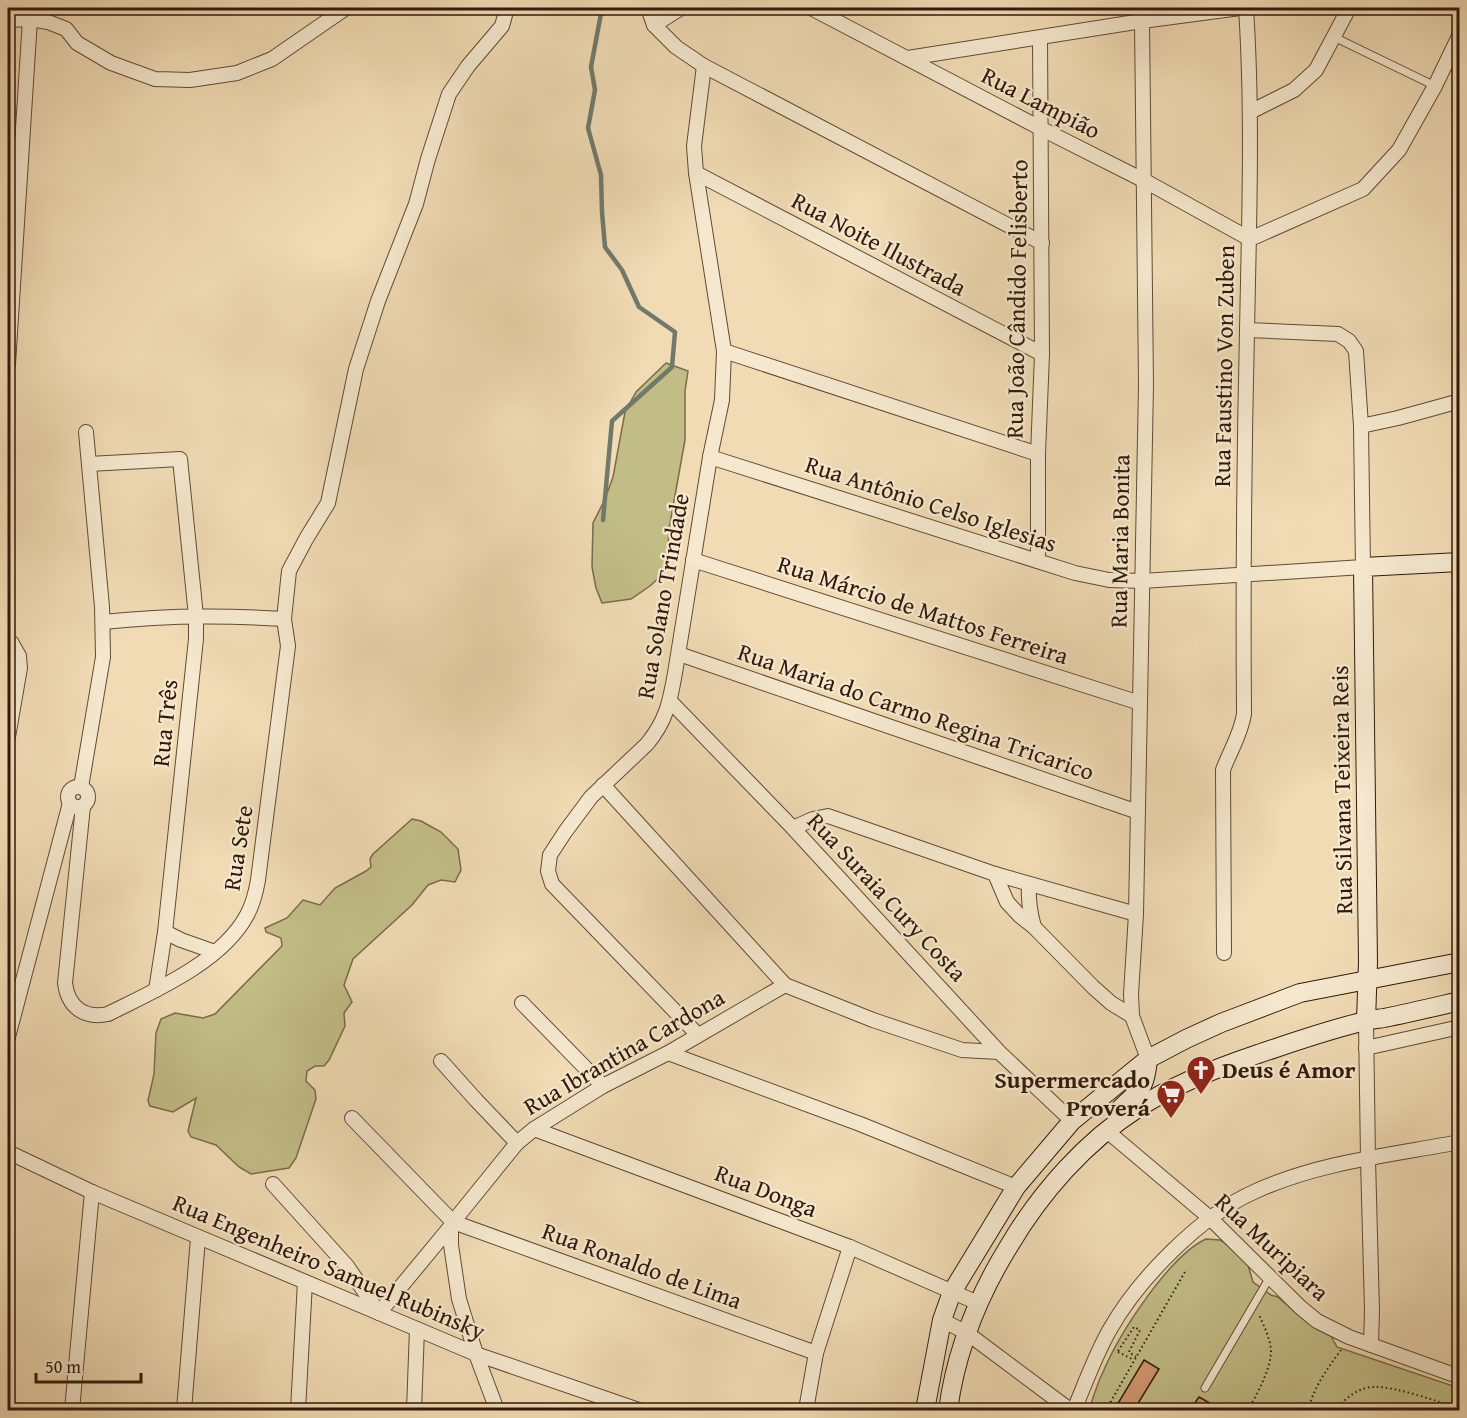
<svg xmlns="http://www.w3.org/2000/svg" width="1467" height="1418" font-family="'Gentium Book Plus',serif">
	<rect width="100%" height="100%" fill="#f0dbb4"/>
	<filter id="stains"><feTurbulence type="fractalNoise" baseFrequency=".00333" numOctaves="4"/><feColorMatrix values="0 0 0 0 .2 0 0 0 0 .09 0 0 0 0 .02 0 0 0 .5 -.17"/></filter>
	<radialGradient id="worn" r=".72"><stop offset=".6" stop-color="#630" stop-opacity="0"/><stop offset="1" stop-color="#630" stop-opacity=".3"/></radialGradient>
	<!-- green -->
	<g fill="#c2bd87" stroke="#7a6b49" stroke-width="1.5">
		<polygon points="666,363 688,371 685,391 685,440 669,529 668,551 665,572 650,586 631,599 602,603 596,588 592,567 593,523 605,499 613,477 625,412 636,392"/>
		<polygon points="412,819 421,821 441,832 458,849 461,870 455,882 441,880 428,885 412,905 353,959 344,985 352,1002 344,1013 345,1026 329,1060 324,1066 315,1066 307,1071 306,1081 315,1090 316,1099 296,1158 289,1168 251,1174 239,1167 216,1145 191,1137 188,1131 196,1098 173,1112 150,1106 148,1101 154,1074 156,1033 161,1019 175,1013 203,1018 215,1014 282,946 281,938 266,932 265,928 287,918 303,900 320,905 335,888 366,871 371,867 370,859 373,854"/>
		<path d="M1206,1239l14,1 9,6 19,19 5,17 18,13 7,2 24,21 15,11 14,7 6,11 122,41v22h-370c4,-12 8,-26 14,-38 16,-38 66,-116 103,-133z"/>
	</g>
	<g fill="none" stroke-linecap="round" stroke-linejoin="round">
		<!-- stream -->
		<polyline stroke="#717a6a" stroke-width="4.5" points="602,8 591,67 595,90 588,128 601,175 602,212 605,247 622,270 639,307 675,332 672,367 612,421 603,520"/>
	</g>
	<!-- building -->
	<g fill="#d39870" stroke="#32190b" stroke-width="1.5">
		<polygon points="1144,1360 1159,1369 1134,1410 1114,1410"/>
		<polygon points="1199,1397 1222,1410 1190,1410"/>
	</g>
	<g fill="none" stroke-linecap="round" stroke-linejoin="round">
		<!-- lane casing -->
		<g stroke="#624a35" stroke-width="9">
			<g id="lane">
				<polyline points="1334,37 1435,86"/>
				<polyline points="1205,1388 1270,1277"/>
			</g>
		</g>
		<!-- street casing -->
		<g stroke="#624a35" stroke-width="16">
			<g id="street">
				<polyline points="648,8 654,25 676,47 704,66 1042,243"/>
				<polyline points="811,8 1042,129 1145,181 1250,239"/>
				<polyline points="8,20 30,19 48,22 66,29 77,43 111,63 155,79 190,80 237,73 272,59 346,8"/>
				<polyline points="1142,21 1146,385 1136,914 1131,994 1132,1016 1148,1059"/>
				<polyline points="654,25 681,8"/>
				<polyline points="908,58 1142,21 1240,8"/>
				<polyline points="1250,112 1294,90 1316,70 1349,8"/>
				<polyline points="696,173 1042,354"/>
				<polyline points="1250,239 1363,189 1399,150 1435,86 1460,34"/>
				<polyline points="724,351 1038,454"/>
				<polyline points="8,364 30,19"/>
				<polyline points="1361,426 1398,418 1460,401"/>
				<polyline points="710,457 1075,573 1109,580 1142,581 1363,567 1361,426 1356,351 1349,341 1338,334 1247,330"/>
				<polyline points="89,464 180,459 196,616 196,639 165,932 156,990"/>
				<polyline points="693,560 1140,703"/>
				<polyline points="1038,561 1038,454 1042,354 1040,38"/>
				<path d="M103,622c61,-7 120,-7 181,-3"/>
				<polyline points="8,641 11,642 19,656 20,668 8,737"/>
				<polyline points="679,654 1138,812"/>
				<polyline points="670,701 793,828 999,1052 1072,1121"/>
				<polyline points="603,785 785,985 873,1020 962,1050 999,1052"/>
				<circle cx="78" cy="797" r="10"/>
				<polyline points="81,787 103,657 102,607 86,432"/>
				<path d="M83,806l-18,177c3,24 19,36 43,31 46,-23 114,-52 139,-99 6,-11 9,-23 11,-35l30,-234 -4,-27 5,-48 17,-32 22,-36 28,-134 22,-68 38,-97 12,-45 21,-65 19,-28 34,-40 5,-18"/>
				<polyline points="793,828 813,819 828,816 995,874 1136,914"/>
				<polyline points="995,874 1007,902 1020,916 1034,927 1093,987 1111,1003 1132,1016"/>
				<path d="M1029,884c-1,15 1,29 5,43"/>
				<polyline points="165,932 181,940 215,952"/>
				<path d="M1224,953l-1,-183c7,-19 18,-36 21,-56 -1,-128 0,-255 3,-383 2,-108 6,-216 -1,-323"/>
				<polyline points="522,1003 603,1086"/>
				<polyline points="1366,1021 1368,1159 1372,1311 1371,1345"/>
				<path d="M698,1035l-146,-151 -4,-13 2,-16 15,-23 26,-35 56,-53c19,-23 23,-42 28,-71l35,-216 12,-57 2,-49 -28,-178 -2,-27 10,-80"/>
				<polyline points="8,1037 70,803"/>
				<polyline points="1366,1048 1460,1027"/>
				<polyline points="668,1053 860,1124 1016,1187"/>
				<polyline points="441,1061 476,1100 517,1143"/>
				<polyline points="352,1118 453,1222 816,1353"/>
				<polyline points="534,1129 850,1247 978,1303"/>
				<polyline points="1107,1131 1210,1218 1300,1307 1317,1321 1349,1337 1460,1377"/>
				<polyline points="8,1152 92,1192 417,1329 476,1354 639,1410"/>
				<polyline points="273,1184 347,1266 379,1313 451,1226"/>
				<polyline points="942,1320 967,1333 1070,1410"/>
				<polyline points="72,1410 92,1192"/>
				<polyline points="184,1410 198,1238"/>
				<polyline points="298,1410 305,1282"/>
				<polyline points="414,1410 417,1329"/>
				<polyline points="497,1410 476,1354 459,1299 451,1245 451,1226 453,1222 517,1143 534,1129 603,1086 668,1053 785,985"/>
				<polyline points="806,1410 816,1353 850,1247"/>
				<path d="M1074,1410c11,-26 21,-54 35,-79 29,-52 92,-116 147,-140 64,-29 135,-36 204,-49"/>
			</g>
		</g>
		<!-- secondary casing -->
		<g stroke="#32190b" stroke-width="20">
			<g id="secondary">
				<polyline points="1366,1021 1368,962 1363,567 1460,562"/>
				<path d="M1120,1109c21,-21 25,-19 28,-50"/>
				<polyline points="925,1410 942,1320 952,1292 1016,1187 1072,1121 1148,1059 1186,1039 1221,1023 1300,993 1460,962"/>
				<path d="M948,1410c8,-59 30,-114 61,-164 32,-54 76,-104 129,-138 37,-24 78,-40 120,-54 36,-12 72,-25 108,-33 6,-2 12,-2 18,-3 25,-5 50,-11 76,-17"/>
			</g>
		</g>
		<!-- path -->
		<g stroke="#32190b" stroke-width="2" stroke-dasharray="1.5 3" stroke-linecap="butt">
			<polyline points="1118,1351 1134,1327 1140,1330 1129,1352 1136,1357"/>
			<polyline points="1118,1352 1134,1360"/>
			<polyline points="1106,1410 1186,1270"/>
			<path d="M1248,1410c9,-16 22,-39 23,-58 0,-12 -7,-26 -12,-37"/>
			<path d="M1308,1410c6,-23 19,-41 33,-60"/>
			<path d="M1335,1410c10,-11 23,-23 39,-23 22,-1 63,15 86,21"/>
		</g>
		<!-- lane -->
		<use href="#lane" stroke="#f5e8ce" stroke-width="7"/>
		<!-- street -->
		<use href="#street" stroke="#f5e8ce" stroke-width="14"/>
		<!-- secondary -->
		<use href="#secondary" stroke="#f5e8ce" stroke-width="18"/>
	</g>
	<!-- icons -->
	<defs>
		<g id="church-pin" transform="scale(1.5)"><path d="M0 17L-7.5 6A9.5 9.5 0 1 1 7.5 6Z" fill="#8f2418" stroke="#f5e8ce"/><path d="M-1.2-6h2.4v3.5h3.3v2.4h-3.3V6h-2.4V-.1h-3.3v-2.4h3.3Z" fill="#fff"/></g>
		<g id="supermarket-pin" transform="scale(1.5)"><path d="M0 17L-7.5 6A9.5 9.5 0 1 1 7.5 6Z" fill="#8f2418" stroke="#f5e8ce"/><path d="M-6-5.5h2.5l.6 2H6L4.5 2H-2.5L-4.4-4H-6ZM-1.5 3.2a1.3 1.3 0 1 0 .1 0ZM3 3.2a1.3 1.3 0 1 0 .1 0Z" fill="#fff"/></g>
	</defs>
	<g fill-rule="evenodd">
		<use href="#church-pin" x="1201" y="1070"/>
		<use href="#supermarket-pin" x="1171" y="1094"/>
	</g>
	<g text-anchor="middle" stroke-width="4.5" stroke-linejoin="round" paint-order="stroke">
		<!-- street labels -->
		<g font-size="24" fill="#32190b" stroke="#f5e8ce">
			<text transform="translate(1041 103) rotate(27)" y="8">Rua Lampião</text>
			<text transform="translate(879 244) rotate(28)" y="8">Rua Noite Ilustrada</text>
			<text transform="translate(1017 299) rotate(-89)" y="8">Rua João Cândido Felisberto</text>
			<text transform="translate(1224 366) rotate(-89)" y="8">Rua Faustino Von Zuben</text>
			<text transform="translate(931 504) rotate(18)" y="8">Rua Antônio Celso Iglesias</text>
			<text transform="translate(1120 541) rotate(-89)" y="8">Rua Maria Bonita</text>
			<text transform="translate(663 596) rotate(-80)" y="8">Rua Solano Trindade</text>
			<text transform="translate(923 610) rotate(18)" y="8">Rua Márcio de Mattos Ferreira</text>
			<text transform="translate(916 712) rotate(19)" y="8">Rua Maria do Carmo Regina Tricarico</text>
			<text transform="translate(165 723) rotate(-84)" y="8">Rua Três</text>
			<text transform="translate(1342 790) rotate(-91)" y="8">Rua Silvana Teixeira Reis</text>
			<text transform="translate(238 848) rotate(-81)" y="8">Rua Sete</text>
			<text transform="translate(887 897) rotate(47)" y="8">Rua Suraia Cury Costa</text>
			<text transform="translate(624 1052) rotate(-30)" y="8">Rua Ibrantina Cardona</text>
			<text transform="translate(766 1191) rotate(21)" y="8">Rua Donga</text>
			<text transform="translate(1272 1247) rotate(43)" y="8">Rua Muripiara</text>
			<text transform="translate(642 1266) rotate(20)" y="8">Rua Ronaldo de Lima</text>
			<text transform="translate(329 1267) rotate(23)" y="8">Rua Engenheiro Samuel Rubinsky</text>
		</g>
		<!-- poi labels -->
		<g font-size="24" font-weight="bold" fill="#32190b" stroke="#f5e8ce" text-anchor="start">
			<text x="1222" y="1078">Deus é Amor</text>
			<text x="1150" y="1088" text-anchor="end">Supermercado<tspan x="1150" dy="28">Proverá</tspan></text>
		</g>
	</g>
	<!-- margin -->
	<rect width="1467" height="1418" fill="none" stroke="#f0dbb4" stroke-width="30"/>
	<rect x="9" y="9" width="1449" height="1400" fill="none" stroke="#32190b" stroke-width="3"/>
	<rect x="15" y="15" width="1437" height="1388" fill="none" stroke="#32190b" stroke-width="1.5"/>
	<!-- scale -->
	<path d="M36 1373v9h105v-9" fill="none" stroke="#32190b" stroke-width="3"/>
	<text x="45" y="1373" font-size="18" fill="#32190b" stroke="#f5e8ce" stroke-width="4.5" paint-order="stroke">50 m</text>
	<rect width="100%" height="100%" filter="url(#stains)"/>
	<rect width="100%" height="100%" fill="url(#worn)"/>
</svg>
